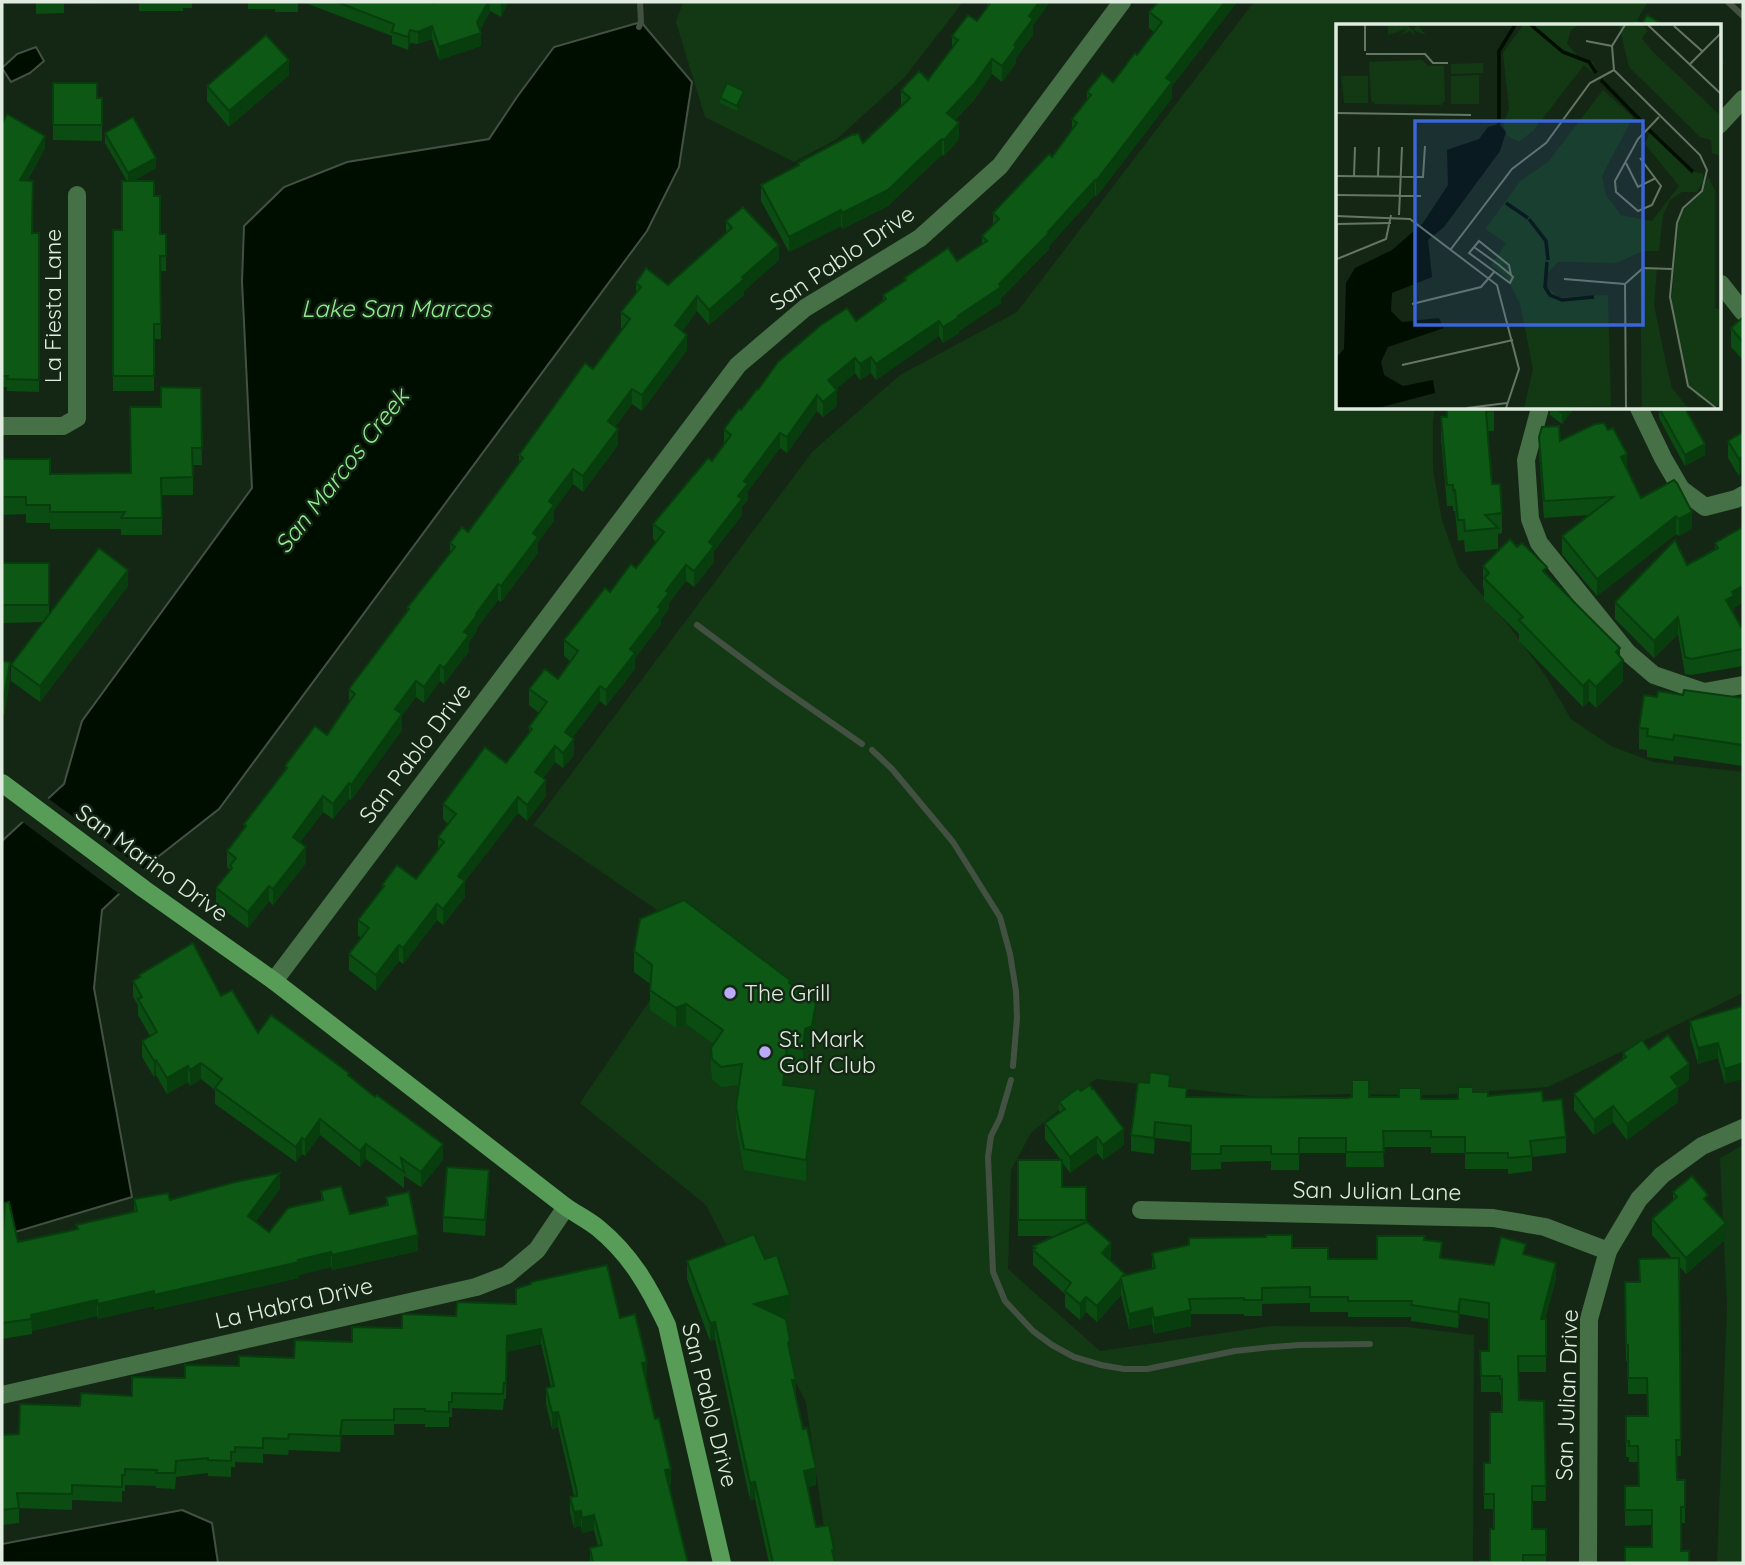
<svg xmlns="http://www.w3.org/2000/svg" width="1745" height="1565" font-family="Quicksand,sans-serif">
	<rect width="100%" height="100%" fill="#142714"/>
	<!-- green -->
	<g fill="#123913">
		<polygon points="683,2 963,2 904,78 837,139 794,162 705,117 676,22"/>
		<polygon points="1254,2 1648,2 1633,26 1337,26 1337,408 1435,408 1433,422 1433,470 1442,520 1459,568 1509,626 1547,678 1571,719 1611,746 1653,762 1743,772 1743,993 1548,1087 1436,1095 1343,1094 1260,1097 1096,1079 1031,1133 1011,1170 1008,1269 1100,1351 1271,1326 1407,1327 1474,1335 1473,1563 829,1563 806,1402 706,1205 580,1103 656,991 698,938 533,825 813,451 900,375 1017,312"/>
		<polygon points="1743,1145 1743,1563 1717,1563 1727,1307 1720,1158"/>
	</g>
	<!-- water -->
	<g fill="#000e00" stroke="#435143" stroke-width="2">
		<polygon points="641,22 692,82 679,167 647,231 219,809 159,856 102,910 94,988 132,1197 2,1236 2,841 64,784 82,721 252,488 242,281 244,226 284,187 347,162 489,139 517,97 554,47"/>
		<polygon points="36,47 44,61 30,73 11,82 2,68 17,54"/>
		<polygon points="182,1510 212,1523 218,1563 2,1563 2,1544"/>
	</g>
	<!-- pier -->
	<polygon fill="#142714" points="45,796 147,872 122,896 20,820"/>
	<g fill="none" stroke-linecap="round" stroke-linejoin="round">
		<!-- stream -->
		<g stroke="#435143" stroke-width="6">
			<polyline points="1728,2 1743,16"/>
			<polyline points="639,27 641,22 640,2"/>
			<polyline points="697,625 776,684 862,744"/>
			<polyline points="872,750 892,769 953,842 1000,917 1010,954 1016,991 1017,1018 1013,1066"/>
			<polyline points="1011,1080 1000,1118 991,1136 988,1157 993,1272 1005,1301 1033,1331 1052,1345 1074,1357 1101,1365 1124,1369 1147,1369 1235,1351 1273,1347 1299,1345 1370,1344"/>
		</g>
		<!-- street -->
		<g stroke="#467146" stroke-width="18">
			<polyline points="1719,125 1743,99"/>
			<polyline points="1721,284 1743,312"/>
			<polyline points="1540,408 1526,460 1530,519 1539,543 1627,652 1654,675 1704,692 1743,685"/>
			<polyline points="1639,408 1663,458 1681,489 1705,507 1736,499 1743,495"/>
			<polyline points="2,426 63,426 77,418 77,195"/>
			<polyline points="274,981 738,365 805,308 920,238 1000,166 1122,2"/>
			<polyline points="1141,1210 1493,1218 1545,1227 1608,1251"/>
			<polyline points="2,1395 476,1287 507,1275 537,1250 566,1207"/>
			<polyline points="1588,1563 1589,1319 1608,1251 1639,1199 1662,1175 1702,1146 1743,1128"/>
		</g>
		<!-- secondary -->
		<path stroke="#579d58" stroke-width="18" d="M2,783l142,106 130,92 292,226c10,7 22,13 32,21 33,27 51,59 69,97l55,238"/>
	</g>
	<!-- wall -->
	<g fill="#0a4c11">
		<polygon points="2,2 298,2 298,12 275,12 275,9 248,9 248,3 192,2 192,8 183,8 183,11 139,11 139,3 64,4 64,13 36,14 36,3"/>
		<polygon points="303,2 429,2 434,3 439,2 508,2 501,17 490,11 480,30 481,46 439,60 432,39 418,44 410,43 408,50 392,44 392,36"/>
		<polygon points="987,2 1050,2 1033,25 1033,35 1016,58 1016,63 1002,82 992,74 974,100 955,120 959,139 944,156 942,155 920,175 888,206 842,229 841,226 789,252 761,201 761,185 798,165 798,163 863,143 901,106 901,90 928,80 952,48 952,36 977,21 987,7"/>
		<polygon points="1237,2 1172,86 1172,98 1096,197 1095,195 1049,246 1049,249 1001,298 1001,303 959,331 959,333 943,343 939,336 876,380 871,373 860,380 855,373 836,389 837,406 823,417 817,411 787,453 780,448 748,491 748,500 742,506 742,515 714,551 714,562 694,587 686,581 669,603 669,609 661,619 661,624 635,658 635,669 606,706 600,701 572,738 574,755 563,768 555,762 543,778 546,796 527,821 518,813 465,881 465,897 443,925 437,920 403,964 399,961 376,991 349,970 349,954 361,938 358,935 358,920 382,888 382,885 416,879 438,850 438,837 448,824 443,819 443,804 506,763 529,734 529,727 539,713 529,705 529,689 558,679 571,662 564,656 564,640 610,592 636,568 656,542 653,539 653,524 712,461 724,445 724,429 758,390 883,302 883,295 904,281 904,278 957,261 982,244 982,236 993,225 993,213 1052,157 1072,130 1072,119 1087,100 1087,92 1113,82 1137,55 1154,32 1149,28 1149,12"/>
		<polygon points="289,75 229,127 207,101 207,86"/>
		<polygon points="53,83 97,98 102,98 102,141 53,140"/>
		<polygon points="744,97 737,111 720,103 720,98"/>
		<polygon points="2,124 45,148 27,181 32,233 39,233 39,392 7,391 7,387 2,387"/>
		<polygon points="105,133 156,168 133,181 154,196 160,234 166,234 166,271 160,271 161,339 154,339 154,391 113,391 113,230 122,230 127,181 105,143"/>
		<polygon points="726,221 779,260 744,291 744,295 709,325 697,311 682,331 687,350 642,411 632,404 615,427 618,445 583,492 573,484 554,510 554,521 538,542 538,553 501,602 498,600 477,628 477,631 469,642 469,651 444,684 440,681 424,703 416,697 402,715 402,730 351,800 349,799 333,819 323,812 300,842 306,863 273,905 269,901 248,928 216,904 216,888 230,870 227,867 227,851 244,829 244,824 285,769 285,766 327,735 349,703 349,689 407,611 407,608 450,553 450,543 468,532 519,464 519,455 593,369 622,329 621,328 621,312 636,293 636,283 668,285 726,234"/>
		<polygon points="1743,317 1743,360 1731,347 1731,328"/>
		<polygon points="201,388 202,465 193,465 193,495 162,495 162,535 121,535 121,529 50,529 50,523 26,523 26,514 2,515 2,459 50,474 130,473 161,407"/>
		<polygon points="1446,408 1494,408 1494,431 1488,431 1492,484 1502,513 1502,533 1498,534 1498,549 1465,552 1464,540 1458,541 1455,511 1453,511 1453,506 1447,506 1441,438 1441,417 1447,417"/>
		<polygon points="1550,408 1574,408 1562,424 1550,415"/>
		<polygon points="1659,408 1705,455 1685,466 1659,418"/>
		<polygon points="1743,432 1739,476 1728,458 1728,441"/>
		<polygon points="1539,437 1560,441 1627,469 1641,498 1674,480 1692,529 1679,536 1676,534 1597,596 1562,554 1562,536 1589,515 1544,518 1539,454"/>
		<polygon points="1743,527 1733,613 1741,627 1743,627 1743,666 1691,675 1685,674 1678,634 1654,658 1615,619 1615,602 1715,550 1715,543"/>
		<polygon points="2,563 49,563 49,614 128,586 40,702 11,681 11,665 43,622 2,623"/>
		<polygon points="1483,566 1547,575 1620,656 1623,681 1596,708 1589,701 1583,707 1519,641 1519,634 1484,599 1484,589 1483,587"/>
		<polygon points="2,661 10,679 4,715 2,715"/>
		<polygon points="1683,695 1743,698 1743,766 1674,756 1673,761 1647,757 1647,750 1639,749 1639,728 1657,697"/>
		<polygon points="634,951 790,984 816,1023 812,1046 805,1049 803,1069 787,1068 785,1085 816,1109 806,1181 744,1170 736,1127 736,1107 739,1085 721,1087 712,1079 711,1069 711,1048 714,1044 686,1024 676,1028 650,1010 650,984 634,972"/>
		<polygon points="139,975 221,996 258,1033 349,1076 443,1160 421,1187 404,1176 404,1188 366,1159 360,1167 320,1135 305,1156 302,1154 296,1162 215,1104 215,1090 201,1079 190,1086 188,1082 167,1094 156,1075 154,1077 142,1057 142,1041 150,1036 138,1015 138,1005 133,997 133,981 139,978"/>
		<polygon points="1743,1010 1725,1084 1718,1058 1698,1064 1690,1036 1690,1021"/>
		<polygon points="1649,1049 1689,1080 1678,1088 1678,1102 1627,1140 1613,1122 1594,1135 1574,1110 1574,1094 1623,1058 1623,1053"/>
		<polygon points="1170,1086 1187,1097 1346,1098 1369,1097 1421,1099 1458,1099 1473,1092 1488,1096 1543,1101 1566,1137 1566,1153 1532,1157 1532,1171 1508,1174 1508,1169 1465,1169 1465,1153 1431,1153 1431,1147 1383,1147 1384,1167 1346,1167 1346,1153 1299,1153 1299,1170 1271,1170 1271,1161 1221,1162 1221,1169 1191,1170 1191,1142 1155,1138 1154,1154 1131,1151 1131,1135"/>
		<polygon points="1059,1102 1124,1145 1103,1160 1097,1153 1070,1173 1062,1162 1062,1187 1086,1187 1086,1222 1111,1259 1110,1260 1125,1275 1152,1269 1152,1253 1292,1248 1328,1259 1377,1259 1425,1240 1442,1258 1494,1265 1526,1255 1556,1279 1545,1319 1546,1319 1546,1372 1518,1372 1519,1400 1544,1401 1546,1501 1532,1501 1532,1529 1546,1529 1546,1563 1480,1563 1490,1561 1494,1529 1494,1509 1484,1509 1484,1463 1490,1463 1502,1412 1502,1395 1500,1395 1500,1392 1481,1392 1480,1351 1489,1351 1489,1319 1460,1314 1458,1328 1411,1321 1411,1317 1348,1317 1348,1312 1310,1312 1310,1303 1262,1304 1262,1316 1244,1316 1244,1314 1191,1314 1191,1326 1154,1334 1152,1324 1129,1329 1121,1295 1097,1322 1086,1312 1080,1320 1065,1307 1065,1294 1033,1265 1033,1246 1056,1236 1018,1236 1018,1160 1061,1160 1045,1139 1045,1123 1059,1113"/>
		<polygon points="489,1186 485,1236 443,1232 443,1217"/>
		<polygon points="280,1189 255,1222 269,1232 321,1201 321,1191 350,1214 386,1206 386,1197 418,1251 332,1270 331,1267 299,1275 299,1278 154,1310 154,1306 98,1319 97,1316 32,1331 32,1334 2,1339 2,1245 76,1229 76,1225 134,1211 134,1199 170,1200"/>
		<polygon points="1673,1192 1708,1203 1726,1239 1686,1274 1679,1266 1681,1456 1676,1456 1677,1480 1685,1480 1685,1523 1681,1523 1681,1551 1689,1563 1625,1563 1625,1547 1652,1547 1652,1525 1625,1526 1625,1486 1638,1486 1638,1462 1629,1462 1629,1457 1626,1457 1626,1416 1648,1416 1647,1394 1628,1394 1628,1361 1626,1361 1625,1282 1639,1282 1672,1258 1652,1235 1652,1219 1673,1201"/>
		<polygon points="687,1261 790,1313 779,1316 790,1355 796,1395 816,1485 808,1487 816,1527 835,1563 769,1563 755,1499 750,1500 715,1339 710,1341 687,1279"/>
		<polygon points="620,1318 647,1377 646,1378 671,1484 669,1485 688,1563 590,1563 590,1548 598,1546 594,1530 582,1533 581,1526 574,1528 570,1512 570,1497 574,1496 558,1427 552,1429 546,1404 546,1388 551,1387 541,1344 507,1352 506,1399 504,1399 503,1410 452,1408 452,1417 449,1417 449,1427 425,1427 425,1424 394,1424 394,1435 342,1435 340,1452 289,1450 288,1455 263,1454 263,1463 235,1462 235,1467 231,1467 231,1477 208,1476 208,1473 176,1477 175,1489 156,1488 156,1486 125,1485 125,1491 122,1491 122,1502 72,1500 72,1510 19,1508 19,1523 2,1525 2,1435 19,1434 80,1406 132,1396 185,1378 239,1366 294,1358 402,1328"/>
	</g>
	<!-- shaded-wall -->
	<g fill="#083e0e">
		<polygon points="488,2 490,2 490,11 478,35 481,33 481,46 439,60 439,47 477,22"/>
		<polygon points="502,2 508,2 501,17 501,4"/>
		<polygon points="1039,2 1050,2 1033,25 1033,35 1016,58 1016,63 1002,82 1002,66 1029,16"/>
		<polygon points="1225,2 1237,2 1172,86 1172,98 1096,197 1096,181 1166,78"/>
		<polygon points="432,26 432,39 418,44 418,32"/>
		<polygon points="410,30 410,43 408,50 408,37"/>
		<polygon points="992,59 992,74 974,100 947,128 947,113"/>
		<polygon points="289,60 289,75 229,127 229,111"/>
		<polygon points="1723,63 1723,82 1719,90 1719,71"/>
		<polygon points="744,91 744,97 737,111 737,106"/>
		<polygon points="959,123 959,139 944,156 944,140"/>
		<polygon points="45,136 45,148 20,192 20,180"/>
		<polygon points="942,139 942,155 888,206 842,229 842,213 920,159"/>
		<polygon points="156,158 156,168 128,184 128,173"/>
		<polygon points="1095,180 1095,195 1049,246 1049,249 1001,298 1001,303 959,331 959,333 943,343 943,327 999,284 1048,232"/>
		<polygon points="841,210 841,226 789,252 789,237"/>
		<polygon points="779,245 779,260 744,291 744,295 709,325 709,310 742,277"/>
		<polygon points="697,296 697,311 675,341 675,325"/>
		<polygon points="939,321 939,336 876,380 876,364"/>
		<polygon points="687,335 687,350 642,411 642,395"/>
		<polygon points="871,357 871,373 860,380 860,364"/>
		<polygon points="855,358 855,373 828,396 828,380"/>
		<polygon points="632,389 632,404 608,437 608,421"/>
		<polygon points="837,390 837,406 823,417 823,402"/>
		<polygon points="817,395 817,411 787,453 787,437"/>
		<polygon points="1566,408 1574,408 1562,424 1562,413"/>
		<polygon points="618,429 618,445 583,492 583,476"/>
		<polygon points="780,433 780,448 748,491 748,500 742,506 742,515 714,551 714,562 694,587 694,571 709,542 738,496 744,481"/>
		<polygon points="1705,444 1705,455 1685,466 1685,455"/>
		<polygon points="1627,454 1627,471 1621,457"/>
		<polygon points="1743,456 1743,473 1739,476 1739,459"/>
		<polygon points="573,469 573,484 554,510 554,521 538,542 538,553 501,602 501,586 533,533 549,501"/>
		<polygon points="1692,512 1692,529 1679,536 1679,519"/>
		<polygon points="1676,516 1676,534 1597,596 1597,579"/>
		<polygon points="686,565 686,581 669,603 669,609 661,619 661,624 635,658 635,669 606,706 606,690 630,649 658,607 666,591"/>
		<polygon points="128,570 128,586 40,702 40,686"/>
		<polygon points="498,584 498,600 477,628 477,631 469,642 469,651 444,684 444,668 464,632 476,614"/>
		<polygon points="1743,586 1743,603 1734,608 1734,613 1726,617 1726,600 1732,592"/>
		<polygon points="1678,617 1678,634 1654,658 1654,641"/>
		<polygon points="1620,648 1620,663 1623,660 1623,681 1596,708 1596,687 1616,652"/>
		<polygon points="10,662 10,679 4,715 4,697"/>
		<polygon points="440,665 440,681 424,703 424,687"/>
		<polygon points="1589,680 1589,701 1583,707 1583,686"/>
		<polygon points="416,681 416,697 402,715 402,730 351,800 351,785 395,709"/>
		<polygon points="600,686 600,701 565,748 565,732"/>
		<polygon points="574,739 574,755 563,768 563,753"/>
		<polygon points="555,746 555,762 535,788 535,772"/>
		<polygon points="546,780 546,796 527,821 527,805"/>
		<polygon points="349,783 349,799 333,819 333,804"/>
		<polygon points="323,796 323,812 293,852 293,837"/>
		<polygon points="518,797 518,813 462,885 465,881 465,897 443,925 443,909 458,876"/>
		<polygon points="306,847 306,863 273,905 273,889"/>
		<polygon points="269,886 269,901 248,928 248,912"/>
		<polygon points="437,904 437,920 403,964 403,948"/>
		<polygon points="399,945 399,961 376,991 376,975"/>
		<polygon points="816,1003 816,1023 812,1046 805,1049 803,1069 803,1049 805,1029"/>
		<polygon points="686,1004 686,1024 676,1028 676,1008"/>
		<polygon points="1718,1043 1718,1058 1698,1064 1698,1048"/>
		<polygon points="787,1047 787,1068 783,1105 783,1085"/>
		<polygon points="156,1060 156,1075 154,1077 154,1061"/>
		<polygon points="201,1063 201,1079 190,1086 190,1070"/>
		<polygon points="1743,1063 1743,1079 1725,1084 1725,1069"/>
		<polygon points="1689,1064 1689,1080 1678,1088 1678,1102 1627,1140 1627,1124 1671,1077"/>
		<polygon points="188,1066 188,1082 167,1094 167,1078"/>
		<polygon points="816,1089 816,1109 806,1181 806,1160"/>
		<polygon points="1613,1106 1613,1122 1594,1135 1594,1120"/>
		<polygon points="320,1119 320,1135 305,1156 305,1140"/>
		<polygon points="1155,1122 1155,1138 1154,1154 1154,1138"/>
		<polygon points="1124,1129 1124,1145 1103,1160 1103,1145"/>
		<polygon points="1097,1137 1097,1153 1070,1173 1070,1157"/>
		<polygon points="302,1138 302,1154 296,1162 296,1147"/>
		<polygon points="366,1144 366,1159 360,1167 360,1151"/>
		<polygon points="443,1144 443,1160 421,1187 421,1172"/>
		<polygon points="489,1170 489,1186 485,1236 485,1220"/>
		<polygon points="280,1173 280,1189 248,1232 248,1216"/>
		<polygon points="1726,1223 1726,1239 1686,1274 1686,1258"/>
		<polygon points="418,1235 418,1251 332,1270 332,1255"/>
		<polygon points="1111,1243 1111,1259 1102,1269 1102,1253"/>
		<polygon points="331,1252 331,1267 299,1275 299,1278 154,1310 154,1295"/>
		<polygon points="1556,1263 1556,1279 1541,1335 1541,1319"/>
		<polygon points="1121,1279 1121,1295 1097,1322 1097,1306"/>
		<polygon points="154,1291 154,1306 98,1319 98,1304"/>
		<polygon points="790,1295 790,1313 754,1322 754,1304"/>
		<polygon points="1086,1297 1086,1312 1080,1320 1080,1304"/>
		<polygon points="1460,1299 1460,1314 1458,1328 1458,1312"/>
		<polygon points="97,1300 97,1316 32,1331 31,1315"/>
		<polygon points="1152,1308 1152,1324 1129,1329 1129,1314"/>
		<polygon points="1191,1310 1191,1326 1154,1334 1154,1318"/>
		<polygon points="715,1322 715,1339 710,1341 710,1323"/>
		<polygon points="541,1329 541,1344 507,1352 506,1399 507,1336"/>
		<polygon points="647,1362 647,1377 642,1378 642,1363"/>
		<polygon points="792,1380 796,1380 796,1397"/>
		<polygon points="558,1412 558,1427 552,1429 552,1413"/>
		<polygon points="342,1420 342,1435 340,1452 340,1436"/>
		<polygon points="816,1468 816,1485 804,1488 804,1471"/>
		<polygon points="671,1469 671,1484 665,1485 665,1470"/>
		<polygon points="755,1482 755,1499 750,1500 750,1483"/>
		<polygon points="581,1511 581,1526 574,1528 574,1512"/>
		<polygon points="594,1515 594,1530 582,1533 582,1518"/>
	</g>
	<!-- building -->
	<g fill="#0c5814" stroke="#083e0e" stroke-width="2">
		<polygon points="337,2 429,2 434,3 439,2 488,2 477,22 481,33 439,47 432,26 418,32 410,30 408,37 392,32 394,24"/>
		<polygon points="991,2 1039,2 1029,16 1033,19 1014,45 1016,47 1002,66 992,59 974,84 947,113 959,123 944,140 942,139 920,159 888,190 842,213 841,210 789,237 761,185 799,165 798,163 853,134 854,135 858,133 863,143 910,98 901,90 919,71 928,80 958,40 952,36 968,15 977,21"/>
		<polygon points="1158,2 1225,2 1166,78 1172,82 1096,181 1095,180 1048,232 1049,233 999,284 1001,287 958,316 959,317 943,327 939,321 876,364 871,357 860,364 855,358 828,380 837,390 823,402 817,395 787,437 780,433 744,481 748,484 738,496 742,499 709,542 714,546 694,571 686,565 666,591 669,593 658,607 661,609 630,649 635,653 606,690 600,686 565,732 574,739 563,753 555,746 535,772 546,780 527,805 518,797 458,876 465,881 443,909 437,904 403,948 399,945 376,975 349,954 369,928 358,920 384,886 382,885 397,865 416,879 444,842 438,837 456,814 443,804 485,747 506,763 532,729 529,727 547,702 529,689 545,669 558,679 578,651 564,640 605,588 610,592 631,564 636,568 664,532 653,524 708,458 712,461 731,435 724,429 739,409 741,410 757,389 758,390 778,362 821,325 847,308 856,321 886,299 883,295 906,280 904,278 948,248 957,261 987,241 982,236 999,219 993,213 1049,154 1052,157 1077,123 1072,119 1091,95 1087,92 1102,73 1113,82 1135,53 1137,55 1162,22 1149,12"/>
		<polygon points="1647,15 1665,26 1631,26 1635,20 1642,24"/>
		<polygon points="266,35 289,60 229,111 207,86"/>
		<polygon points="1719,61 1723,63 1719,71"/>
		<polygon points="53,83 97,83 97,98 102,98 102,125 53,125"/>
		<polygon points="727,83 744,91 737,106 720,98"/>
		<polygon points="7,114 45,136 20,180 33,181 32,233 39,233 39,380 7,379 8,376 2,376 2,124"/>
		<polygon points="133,117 156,158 128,173 105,133"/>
		<polygon points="122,181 154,181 154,196 160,196 160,234 166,234 166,256 160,256 161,324 154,324 154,376 113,376 113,230 122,230"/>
		<polygon points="743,207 779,245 742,277 744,279 709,310 697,296 675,325 687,335 642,395 632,389 608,421 618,429 583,476 573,469 549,501 554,505 533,533 538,537 501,586 498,584 476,614 477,615 464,632 469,635 444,668 440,665 424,687 416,681 395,709 402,714 351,785 349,783 333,804 323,796 293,837 306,847 273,889 269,886 248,912 216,888 232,868 230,866 236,858 227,851 246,826 244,824 287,768 285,766 315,726 327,735 355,694 349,689 409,609 407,608 455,547 450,543 462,527 468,532 523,458 519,455 585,363 593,369 630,319 621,312 641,287 636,283 646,268 668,285 732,228 726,221"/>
		<polygon points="1743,317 1743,342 1731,328"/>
		<polygon points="161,387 201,388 202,448 192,448 193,477 161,478 162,518 121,518 125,512 50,512 50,505 26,505 26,497 2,497 2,459 50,459 50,474 131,473 130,407 161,407"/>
		<polygon points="1447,408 1494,408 1494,410 1486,411 1489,450 1492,484 1500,484 1502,513 1485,515 1498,528 1465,531 1464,520 1458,520 1455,490 1453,491 1453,485 1447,485 1441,417 1447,417"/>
		<polygon points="1555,408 1566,408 1562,413"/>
		<polygon points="1659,408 1685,408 1705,444 1685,455"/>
		<polygon points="1604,423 1608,430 1613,428 1627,454 1621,457 1641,498 1674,480 1677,483 1692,512 1679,519 1676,516 1597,579 1562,536 1613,497 1544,501 1539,437 1542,427 1559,426 1560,441 1595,424"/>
		<polygon points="1743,432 1743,456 1739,459 1728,441"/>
		<polygon points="1743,527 1743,586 1732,592 1734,596 1726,600 1741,627 1743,627 1743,649 1691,659 1685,657 1678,617 1654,641 1615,602 1675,540 1687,565 1718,548 1715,543"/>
		<polygon points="1510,539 1517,547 1522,543 1547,567 1543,571 1620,648 1616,652 1623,660 1596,687 1589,680 1583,686 1519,620 1523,617 1484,578 1489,573 1483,566"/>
		<polygon points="99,548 128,570 40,686 11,665"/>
		<rect x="2" y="563" width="47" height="42"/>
		<polygon points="2,661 10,662 4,697 2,697"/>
		<polygon points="1684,690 1743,698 1743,745 1674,735 1673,740 1647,736 1648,729 1639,728 1644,695 1657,697 1658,691 1683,695"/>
		<polygon points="684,900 790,980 789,983 816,1003 812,1026 805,1029 803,1049 787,1047 783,1085 816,1089 806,1160 744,1149 736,1107 742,1064 721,1067 712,1059 711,1048 723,1030 686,1004 676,1008 650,990 652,965 634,951 640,919"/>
		<polygon points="193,943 221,996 232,990 258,1033 271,1015 349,1073 348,1075 375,1097 377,1095 443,1144 421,1172 401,1158 404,1172 366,1144 360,1151 320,1119 305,1140 302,1138 296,1147 215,1088 222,1079 201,1063 190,1070 188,1066 167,1078 156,1060 154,1061 142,1041 157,1032 138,999 142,997 133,981 140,977 139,975"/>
		<polygon points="1742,1006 1743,1010 1743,1063 1725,1069 1718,1043 1698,1048 1690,1021"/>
		<polygon points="1668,1035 1689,1064 1671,1077 1678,1087 1627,1124 1613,1106 1594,1120 1574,1094 1626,1057 1623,1053 1642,1040 1649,1049"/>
		<polygon points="1150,1072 1170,1075 1169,1086 1187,1088 1186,1097 1346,1098 1352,1097 1352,1080 1369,1080 1369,1097 1399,1097 1399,1088 1421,1088 1421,1099 1458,1099 1458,1087 1473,1087 1473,1092 1488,1092 1488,1096 1542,1091 1543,1101 1562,1099 1566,1137 1530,1141 1532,1156 1508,1158 1508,1153 1465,1153 1465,1137 1431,1137 1431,1131 1383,1131 1384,1152 1346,1152 1346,1138 1299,1138 1299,1154 1271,1154 1271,1146 1221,1146 1221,1154 1191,1154 1191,1126 1155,1122 1154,1138 1131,1135 1138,1082 1149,1083"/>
		<polygon points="1090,1085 1092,1089 1093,1088 1124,1129 1103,1145 1097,1137 1070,1157 1045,1123 1065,1109 1059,1102 1078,1088 1081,1091"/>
		<polygon points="1018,1160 1062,1160 1062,1187 1086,1187 1086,1220 1018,1220"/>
		<polygon points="447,1167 489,1170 485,1220 443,1217"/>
		<polygon points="280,1173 248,1216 269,1232 288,1208 323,1200 321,1191 341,1186 350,1214 388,1205 386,1197 409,1192 418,1235 332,1255 331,1252 298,1260 299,1262 154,1295 154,1291 98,1304 97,1300 31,1315 32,1319 2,1323 2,1245 5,1203 9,1202 18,1242 78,1229 76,1225 137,1211 134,1199 168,1193 170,1200 235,1182"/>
		<polygon points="1692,1176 1708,1195 1704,1199 1726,1223 1686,1258 1652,1219 1677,1197 1673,1192"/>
		<polygon points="1087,1222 1111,1243 1102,1253 1125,1274 1123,1276 1155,1268 1152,1253 1189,1245 1189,1238 1266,1237 1266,1235 1292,1235 1292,1248 1328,1248 1328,1259 1377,1259 1377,1236 1425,1236 1424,1240 1442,1242 1440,1258 1494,1265 1501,1237 1526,1244 1523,1254 1556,1263 1541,1319 1546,1319 1546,1356 1518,1356 1519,1400 1544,1401 1546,1486 1532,1486 1532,1529 1546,1529 1546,1555 1523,1555 1523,1563 1480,1563 1480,1561 1490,1561 1490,1529 1494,1529 1494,1494 1484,1494 1484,1463 1490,1463 1490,1412 1502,1412 1502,1379 1500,1379 1500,1376 1481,1376 1480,1351 1489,1351 1489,1303 1460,1299 1458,1312 1411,1305 1412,1301 1348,1301 1348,1297 1310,1297 1310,1287 1262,1288 1262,1300 1244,1300 1244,1298 1189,1299 1191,1310 1154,1318 1152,1308 1129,1314 1121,1279 1097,1306 1086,1297 1080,1304 1065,1291 1071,1283 1033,1250 1036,1248 1033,1246"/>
		<polygon points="754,1234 765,1259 777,1255 790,1295 754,1304 786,1319 790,1340 788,1343 796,1380 792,1380 803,1429 807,1428 816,1468 804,1471 816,1527 829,1525 834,1549 832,1550 835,1563 773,1563 755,1482 750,1483 715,1322 710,1323 687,1261"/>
		<polygon points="1679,1258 1681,1440 1676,1440 1677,1480 1685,1480 1685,1507 1681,1507 1681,1551 1689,1551 1689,1563 1625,1563 1625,1547 1652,1547 1652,1510 1625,1510 1625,1486 1639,1486 1638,1446 1629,1446 1629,1441 1626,1441 1626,1416 1648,1416 1647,1378 1628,1378 1628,1345 1626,1345 1625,1282 1640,1282 1639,1259"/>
		<polygon points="607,1265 620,1318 635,1314 647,1362 642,1363 655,1419 659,1418 671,1469 665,1470 688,1563 593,1563 590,1548 602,1545 594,1515 582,1518 581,1511 574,1512 570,1497 577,1496 577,1492 558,1412 552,1413 546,1388 554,1386 541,1329 507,1336 506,1383 504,1383 503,1394 452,1393 452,1402 449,1402 449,1412 425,1411 425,1409 394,1409 394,1420 342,1420 340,1436 289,1434 288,1439 263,1438 263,1448 235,1447 235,1452 231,1452 231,1461 208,1460 208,1458 176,1461 175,1473 156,1473 157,1470 125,1469 125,1475 122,1475 122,1487 72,1485 72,1494 17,1493 19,1508 2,1510 2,1435 19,1434 20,1404 80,1406 81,1393 132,1396 132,1377 185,1378 185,1365 239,1366 239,1356 294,1358 295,1340 352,1342 352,1327 402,1328 402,1314 456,1316 457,1302 516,1304 516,1289 521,1287 531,1284 531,1282"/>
	</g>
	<!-- markers -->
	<g fill="#bbaaf6" stroke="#142714" stroke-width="2.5">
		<circle cx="730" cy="993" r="7"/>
		<circle cx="765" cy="1052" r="7"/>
	</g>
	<g text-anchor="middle" stroke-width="5" stroke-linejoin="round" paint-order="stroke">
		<!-- street labels -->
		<g font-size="23" fill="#e0ecdf" stroke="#142714">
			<text transform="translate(842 258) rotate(-34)" y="8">San Pablo Drive</text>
			<text transform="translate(53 306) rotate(-90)" y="8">La Fiesta Lane</text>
			<text transform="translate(415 753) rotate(-53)" y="8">San Pablo Drive</text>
			<text transform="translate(152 863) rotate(36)" y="8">San Marino Drive</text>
			<text transform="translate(1377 1191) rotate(1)" y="8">San Julian Lane</text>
			<text transform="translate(294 1303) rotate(-13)" y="8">La Habra Drive</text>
			<text transform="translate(1567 1395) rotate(-88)" y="8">San Julian Drive</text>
			<text transform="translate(710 1405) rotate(76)" y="8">San Pablo Drive</text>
		</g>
		<!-- poi labels -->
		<g font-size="23" fill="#e0ecdf" stroke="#142714" text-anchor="start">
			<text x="744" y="1001">The Grill</text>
			<text x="779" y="1047">St. Mark<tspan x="779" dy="26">Golf Club</tspan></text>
		</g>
		<!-- water labels -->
		<g font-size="24" font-style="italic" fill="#91ec91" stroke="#142714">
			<text x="396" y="317">Lake San Marcos</text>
			<text transform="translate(342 471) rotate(-52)" y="8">San Marcos Creek</text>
		</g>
	</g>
	<!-- overview -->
	<g transform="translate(1336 24)">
		<rect width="385" height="385" fill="#142714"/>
		<path d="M52,1h19l6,5 5,-5 8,10 -13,-5 2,5 -5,-4 -9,4 5,-6 -18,6zM187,1h56l-8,5 -4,14 10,11 16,7 4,9 -3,3 -10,-9 -51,66 -14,11 -12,-6 -4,-12 6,-15 -6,-56zM263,1h43l6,6 -6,7 9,12 70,66v40l-9,-3 -1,-13 -11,-3 -71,-70 -10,-42zM86,36l6,6h16l1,35 -4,4 -66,-1 -4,-4 -2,-38zM147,39v10l-32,1v-10zM143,51v29h-28v-28zM5,52h27v27h-24zM267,66l30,27 -31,59 4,19 15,20 31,6 27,-35 -34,-42 5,-12 45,40 8,2v7l-6,11h-15l-12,8 -7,15 -4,36h-16l-26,12 -59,-1 -11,12v13l12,10 49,-2 3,111 -87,2 9,-39 -13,-65 -13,-26 -16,-13 15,-22 -21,-14 36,-49 27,-18zM372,153l7,13v118l6,2v98l-23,-11 -11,-13 -16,-79 8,-91 22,-21zM310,245h11l-3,36 13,63 5,20 16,20h-46l-2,-136z" fill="#123913"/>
		<path d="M163,100l7,8 -6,19 -56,76 -16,13 4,37 -40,16 -1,18 11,11 37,-4 5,10 -56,19 -7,15 3,13 19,11 30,-6 2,13 -57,15h-42v-50l8,-9 2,-66 9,-15 37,-18 31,-27 25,-38 -1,-35 32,-11 9,-12z" fill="#000e00"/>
		<path fill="none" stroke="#000e00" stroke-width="3.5" d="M195,1l32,27 26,10 7,11M265,56l43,44M163,100v-73l16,-26M313,106l44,42M170,179l22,15M193,195l17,22 2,19M211,238l-2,25 5,8 12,5 32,-3"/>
		<path fill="none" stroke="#667665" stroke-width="2" d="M29,1v26M289,1l-13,21 2,24 86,85 7,15 -5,21 -19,17 -6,15 -7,74 18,89 28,22M312,1l73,69M338,2l28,25M250,17l26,5M30,30h59l8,9h15M354,40l31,-31M0,89l135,2M304,134l21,28 -9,19 -14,6 -22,-19 -1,-11 23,-42 21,-22M290,139l12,24 18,-9M0,152l87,1 2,-31M18,152l1,-29M42,152l1,-29M0,171l85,1M63,191l3,-68M0,192l74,3 87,66 22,84 -13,39M138,223l25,18 12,10 2,2 -3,6 -41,-30 10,-12 30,24 2,10M115,225l61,-80 34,-26 44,-60 24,-13M1,235l49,-20 5,-24M0,251l1,-51 54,-1M228,255l61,5M76,280l69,-17 14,-16M66,341l111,-25M131,384l40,-5M290,384l-1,-124 18,-16 29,1"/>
		<path fill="#3a66d9" fill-opacity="0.15" stroke="#3a66d9" stroke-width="3.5" d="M79,97h228v204h-228z"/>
		<rect width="385" height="385" fill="none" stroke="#e0ecdf" stroke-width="3.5"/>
	</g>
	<!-- border -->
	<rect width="1745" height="1565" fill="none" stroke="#e0ecdf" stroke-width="7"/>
</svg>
